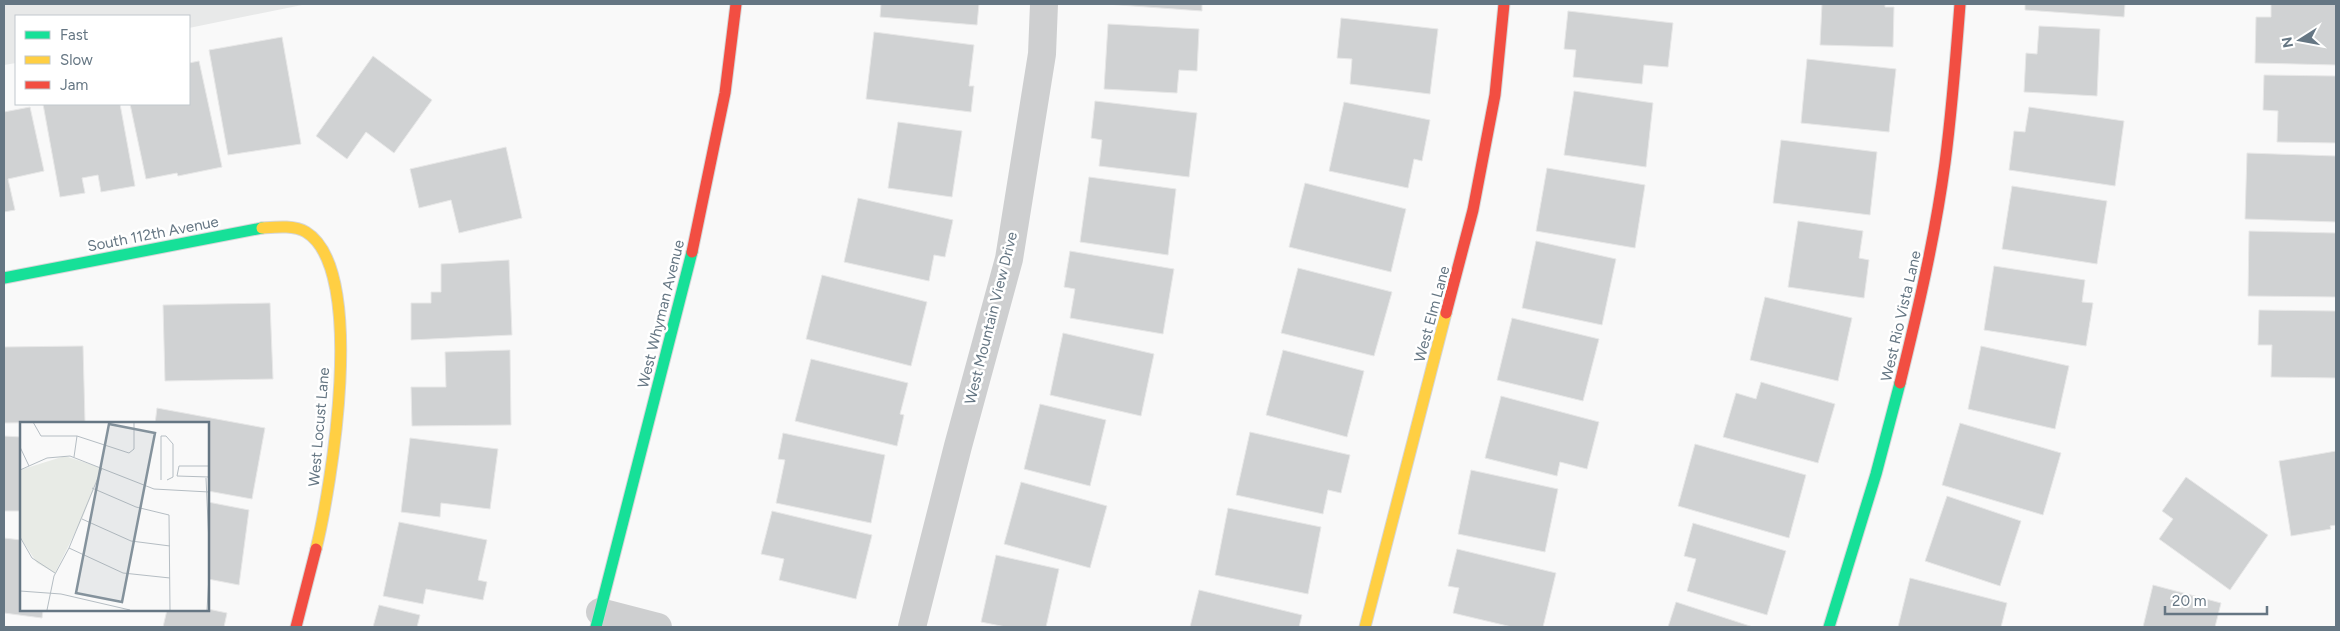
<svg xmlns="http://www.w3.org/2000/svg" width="2340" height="631" font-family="Figtree,sans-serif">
	<rect width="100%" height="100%" fill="#f9f9f9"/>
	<!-- built -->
	<polygon fill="#e8e9e9" points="4,4 307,4 189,28 189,16 16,16 16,63 4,65"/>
	<!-- building -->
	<g fill="#d0d2d3" stroke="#e8e8e8">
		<polygon points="881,4 979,4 977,25 880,17"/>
		<polygon points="1106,4 1202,4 1202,11"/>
		<polygon points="1822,4 1885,4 1885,7 1894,7 1893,47 1820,45"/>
		<polygon points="2025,4 2125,4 2124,17 2025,10"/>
		<polygon points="2271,4 2336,4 2336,65 2255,63 2256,17 2271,17"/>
		<polygon points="1568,11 1673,23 1668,67 1644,65 1642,84 1573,77 1576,50 1564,49"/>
		<polygon points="1341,18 1438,29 1430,94 1350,84 1352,59 1337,58"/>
		<polygon points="1108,24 1199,29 1197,71 1179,70 1177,93 1104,89"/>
		<polygon points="2039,26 2100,29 2097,96 2024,92 2026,53 2037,54"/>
		<polygon points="874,32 974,45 969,86 974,86 971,112 866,99"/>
		<polygon points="282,37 301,144 228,155 209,50"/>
		<polygon points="373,56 432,100 394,153 366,132 347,159 316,136"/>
		<polygon points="1807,59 1896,69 1889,132 1801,123"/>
		<polygon points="199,61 222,167 178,176 177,173 146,179 130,104 189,104 189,63"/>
		<polygon points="2264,75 2336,76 2336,143 2277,142 2278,111 2263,110"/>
		<polygon points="1574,91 1653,103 1646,167 1564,155"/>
		<polygon points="1095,101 1197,113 1189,177 1099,166 1102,140 1091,138"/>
		<polygon points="1344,102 1430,120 1422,161 1414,159 1408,188 1329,171"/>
		<polygon points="43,104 120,104 135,186 101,192 98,175 82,178 85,193 60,197"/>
		<polygon points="30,107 44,171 8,179 15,210 4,212 4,112"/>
		<polygon points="2029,107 2124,121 2115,186 2009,170 2014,131 2025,132"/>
		<polygon points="898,122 962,131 952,197 888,188"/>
		<polygon points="1781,140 1877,152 1870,215 1773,203"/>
		<polygon points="506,147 522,218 459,233 451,200 419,208 410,169"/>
		<polygon points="2247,153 2336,156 2336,222 2245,219"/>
		<polygon points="1547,168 1645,185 1635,248 1536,231"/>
		<polygon points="1089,177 1176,189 1168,255 1080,242"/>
		<polygon points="1305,183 1406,209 1391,272 1289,247"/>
		<polygon points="2012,186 2107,201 2097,264 2002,249"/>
		<polygon points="858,198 953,220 945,257 934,255 929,281 844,262"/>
		<polygon points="1798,221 1863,231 1859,258 1869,260 1864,298 1788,287"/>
		<polygon points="2249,231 2336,233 2336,297 2248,296"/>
		<polygon points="1536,241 1616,259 1602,325 1522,308"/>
		<polygon points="1070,251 1174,269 1163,334 1070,318 1075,289 1064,287"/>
		<polygon points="509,260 512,335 411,340 411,303 431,303 431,292 441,292 441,264"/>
		<polygon points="1994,266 2085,280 2082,302 2093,303 2086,346 1984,330"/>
		<polygon points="1298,268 1392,292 1374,356 1281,333"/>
		<polygon points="822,275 927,302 911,366 806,339"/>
		<polygon points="1765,297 1852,318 1838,381 1750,360"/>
		<polygon points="270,303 273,379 165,381 163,305"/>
		<polygon points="2259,310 2336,311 2336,378 2271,377 2272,345 2258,345"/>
		<polygon points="1512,318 1599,339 1583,401 1497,380"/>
		<polygon points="1063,333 1154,354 1141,416 1050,395"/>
		<polygon points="83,346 85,422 4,423 4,347"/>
		<polygon points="1981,346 2069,366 2055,429 1968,409"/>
		<polygon points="510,350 511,425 412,426 411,387 446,387 445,352"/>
		<polygon points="1283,350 1364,371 1347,437 1266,415"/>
		<polygon points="811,359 908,383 900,414 904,415 897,446 795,421"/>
		<polygon points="1761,382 1835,404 1818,463 1723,437 1736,393 1756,399"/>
		<polygon points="1501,396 1599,422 1587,469 1560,462 1557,476 1485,458"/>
		<polygon points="1040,404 1106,420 1090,486 1024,469"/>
		<polygon points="157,408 265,428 252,499 208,491 208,424 155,424"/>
		<polygon points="1960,423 2061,453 2043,515 1942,485"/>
		<polygon points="1250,432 1350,455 1341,493 1328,490 1323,514 1236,495"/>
		<polygon points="783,433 885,455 871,523 776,503 785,460 778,459"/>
		<polygon points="4,436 21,437 21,511 4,511"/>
		<polygon points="410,438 498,449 490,509 441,503 440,517 401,512"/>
		<polygon points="1695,444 1806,475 1789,538 1678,506"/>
		<polygon points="2336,451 2336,525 2330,526 2331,529 2291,536 2279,461"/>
		<polygon points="1471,470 1558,489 1545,552 1458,534"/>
		<polygon points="2186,477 2268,535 2230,590 2159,539 2173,519 2162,511"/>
		<polygon points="1021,482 1107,506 1090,568 1004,544"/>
		<polygon points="1947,496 2021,521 2000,586 1925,561"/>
		<polygon points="208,502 249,510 239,585 208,579"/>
		<polygon points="1228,508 1321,527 1308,594 1215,575"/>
		<polygon points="772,511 872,535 856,599 779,580 784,559 761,554"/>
		<polygon points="399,522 487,540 478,580 487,582 483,600 426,589 423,604 383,596"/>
		<polygon points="1693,523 1786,551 1767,615 1687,591 1696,559 1684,556"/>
		<polygon points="4,538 21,540 21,610 43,610 42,618 4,613"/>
		<polygon points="1457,549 1556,573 1543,627 1512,627 1453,613 1459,588 1448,586"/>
		<polygon points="996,555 1059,569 1046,627 1006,627 981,622"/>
		<polygon points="1910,578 2007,603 2001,627 1898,627"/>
		<polygon points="2153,585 2221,603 2215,627 2143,627"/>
		<polygon points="1199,590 1302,615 1299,627 1190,627"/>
		<polygon points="1676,602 1753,627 1668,627"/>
		<polygon points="379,605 420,615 417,627 373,627"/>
		<polygon points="208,609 227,613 224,627 163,627 167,610"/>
	</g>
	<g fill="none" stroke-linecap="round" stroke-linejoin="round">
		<!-- fast casing -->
		<g stroke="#d5d6d7" stroke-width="13">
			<g id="fast">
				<polyline points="4,278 262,228"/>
				<polyline points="596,627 692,252"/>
				<polyline points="1829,627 1876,474 1900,383"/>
			</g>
		</g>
		<!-- slow casing -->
		<g stroke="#d5d6d7" stroke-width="13">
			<g id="slow">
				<path d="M262,228c14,-1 32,-3 44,4 62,38 25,256 10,317"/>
				<polyline points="1365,627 1446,313"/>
			</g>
		</g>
		<!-- jam casing -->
		<g stroke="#d5d6d7" stroke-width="13">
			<g id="jam">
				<polyline points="692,252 725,93 736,4"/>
				<polyline points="1446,313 1473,210 1495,95 1504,4"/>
				<path d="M1900,383c18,-73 35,-146 45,-220 7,-53 11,-106 15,-159"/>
				<polyline points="296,627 316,549"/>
			</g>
		</g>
		<!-- street -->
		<g stroke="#cecfd0" stroke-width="28">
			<polyline points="600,612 658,627"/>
			<polyline points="912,627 958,446 1009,259 1042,54 1044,4"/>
		</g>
		<!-- fast -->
		<use href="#fast" stroke="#16e098" stroke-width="11"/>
		<!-- slow -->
		<use href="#slow" stroke="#ffcf43" stroke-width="11"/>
		<!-- jam -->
		<use href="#jam" stroke="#f24e42" stroke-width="11"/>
	</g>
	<g text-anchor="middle" stroke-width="5" stroke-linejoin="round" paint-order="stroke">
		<!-- street labels -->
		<g font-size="15" fill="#657683" stroke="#fff">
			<text transform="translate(153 234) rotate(-11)" y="5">South 112th Avenue</text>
			<text transform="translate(661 314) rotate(-76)" y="5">West Whyman Avenue</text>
			<text transform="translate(1432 314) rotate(-75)" y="5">West Elm Lane</text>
			<text transform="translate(1901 316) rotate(-77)" y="5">West Rio Vista Lane</text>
			<text transform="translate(991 318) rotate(-76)" y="5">West Mountain View Drive</text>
			<text transform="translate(319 427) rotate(-85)" y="5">West Locust Lane</text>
		</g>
	</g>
	<!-- overview -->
	<g transform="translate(20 422)">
		<rect width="189" height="189" fill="#f9f9f9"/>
		<path d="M45,34l37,12 -20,51 -27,54 -18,-10 -17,-26v-67z" fill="#e8ebe6"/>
		<path fill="none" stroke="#b5bdc3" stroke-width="1" d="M13,0l8,14h36l52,17 5,-4v-27M0,25l9,19M54,35l3,-21M189,44h-30l-2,10 32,1M0,48l27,-12 23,-2 84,33 55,3M186,56l3,66M141,58v-44h5l7,8v33l-6,3M72,66l44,19 33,8 1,95M62,97l49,22 39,5M0,115l12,21 23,15M49,126l54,25 47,5M0,169l41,3 69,16M27,188l7,-34 15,-28 33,-80M187,188l2,-34"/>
		<path fill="#84929c" fill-opacity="0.15" stroke="#84929c" stroke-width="2.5" d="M89,2l46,9 -33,169 -46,-9z"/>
		<rect width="189" height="189" fill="none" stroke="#657683" stroke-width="2.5"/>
	</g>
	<!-- border -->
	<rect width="2340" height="631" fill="none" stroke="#657683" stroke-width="10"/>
	<!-- legend -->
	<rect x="15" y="15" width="175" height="90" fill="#ffffff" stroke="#c1c8cd"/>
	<rect x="25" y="31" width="25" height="8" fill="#16e098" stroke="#c1c8cd"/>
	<text x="60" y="40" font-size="15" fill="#657683">Fast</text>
	<rect x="25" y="56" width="25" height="8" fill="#ffcf43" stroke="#c1c8cd"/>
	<text x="60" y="65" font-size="15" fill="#657683">Slow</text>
	<rect x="25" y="81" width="25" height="8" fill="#f24e42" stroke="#c1c8cd"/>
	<text x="60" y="90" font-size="15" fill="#657683">Jam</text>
	<!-- north arrow -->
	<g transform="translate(2300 40) rotate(259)" stroke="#ffffff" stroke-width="4" paint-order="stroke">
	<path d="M0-4L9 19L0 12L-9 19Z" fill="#657683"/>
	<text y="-8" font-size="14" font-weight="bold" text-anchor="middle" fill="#657683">N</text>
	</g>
	<!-- scale -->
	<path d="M2165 606v8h102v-8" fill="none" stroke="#657683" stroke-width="2.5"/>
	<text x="2172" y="606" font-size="15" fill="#657683" stroke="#ffffff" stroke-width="4" paint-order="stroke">20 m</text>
</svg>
